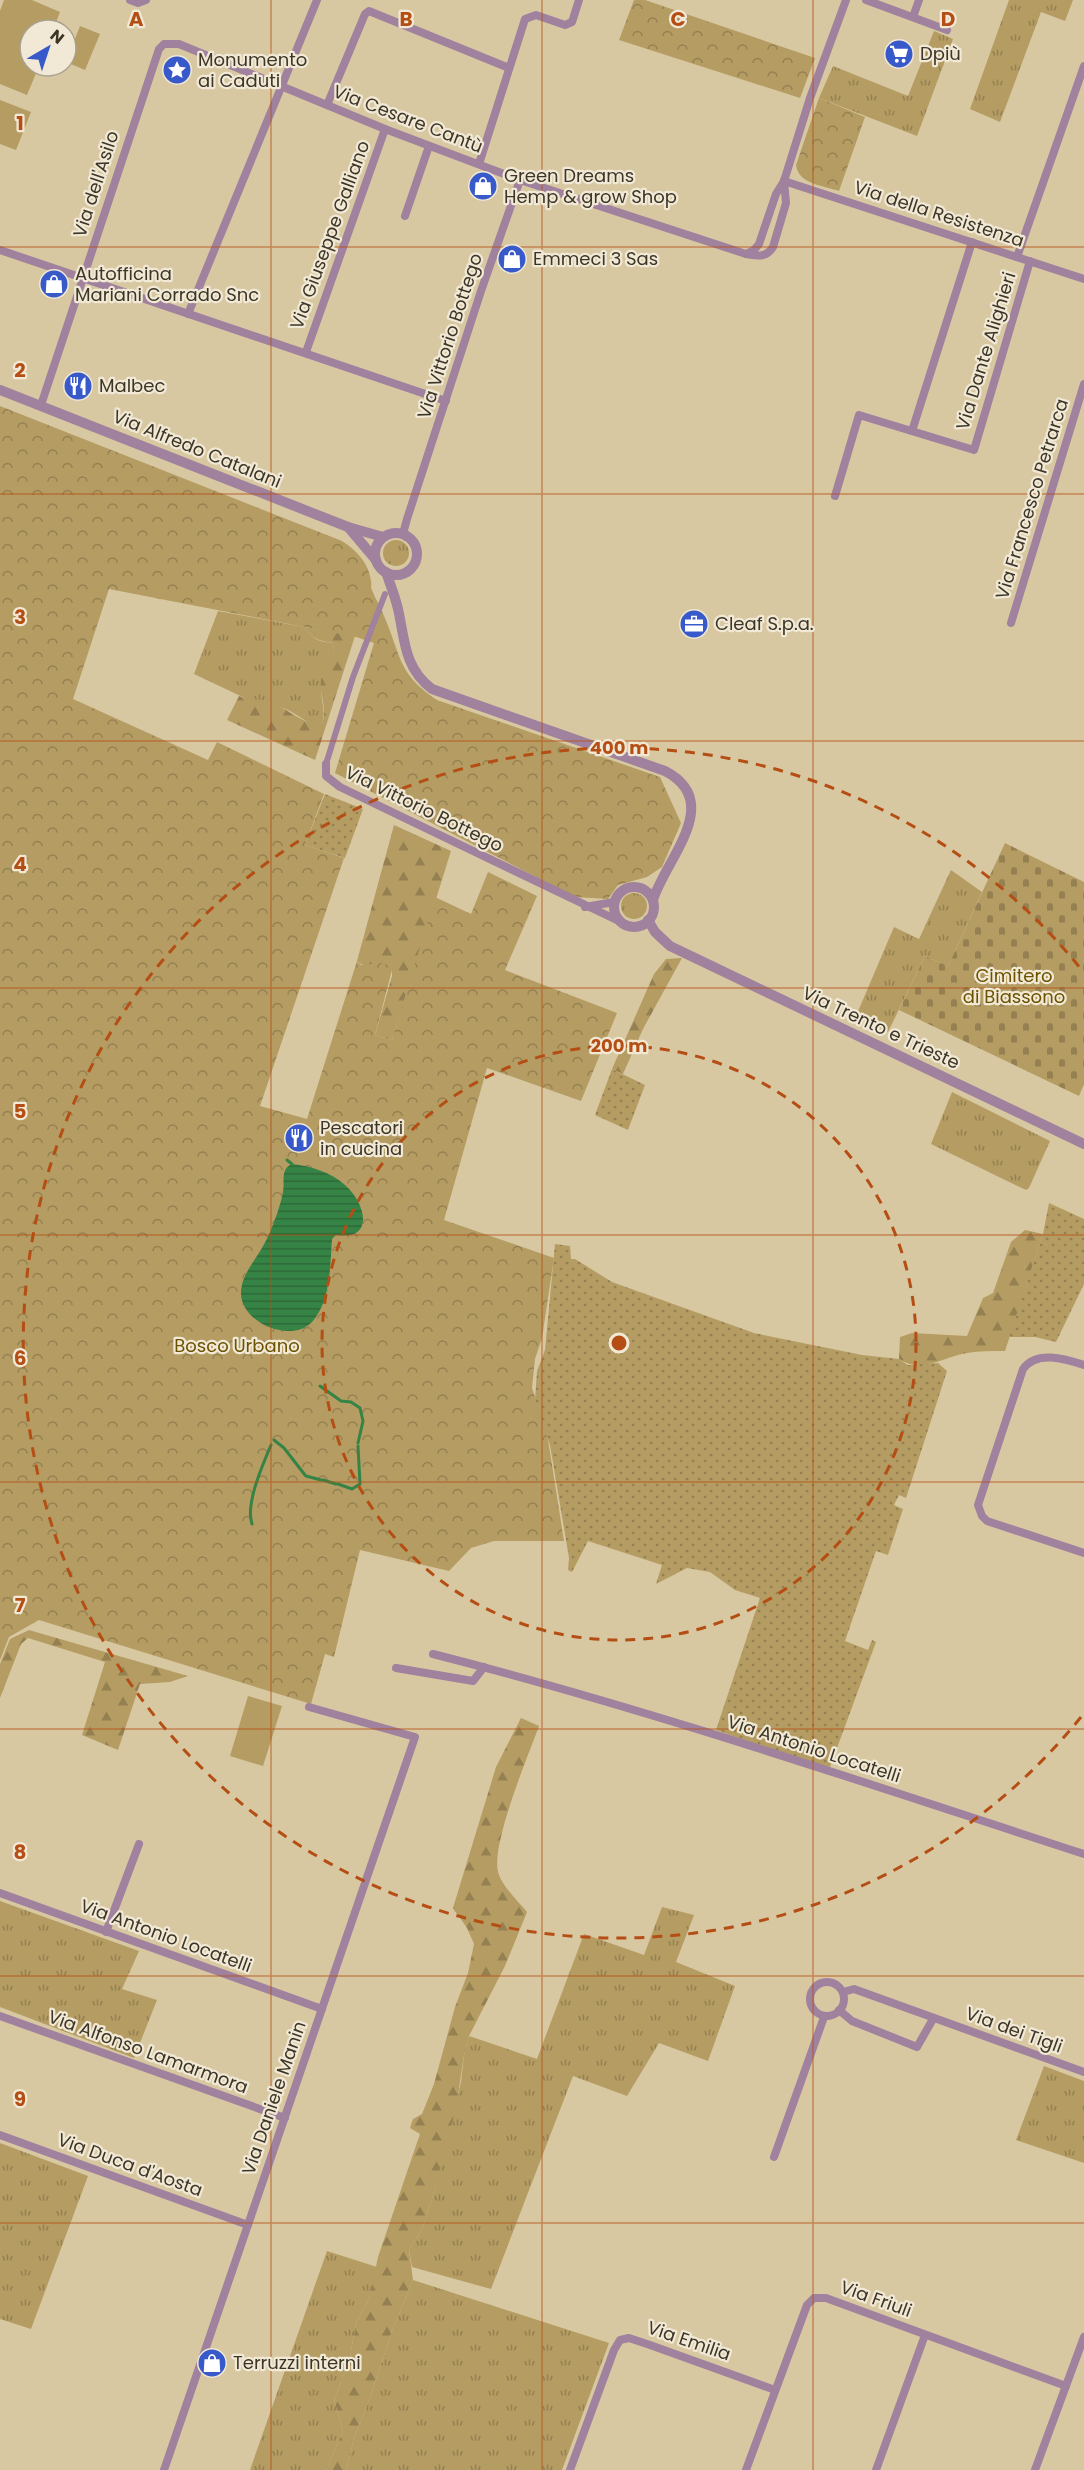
<svg xmlns="http://www.w3.org/2000/svg" width="1084" height="2470" font-family="Poppins,sans-serif">
	<defs>
		<pattern id="grass-tufts" width="24" height="20" patternUnits="userSpaceOnUse" patternTransform="scale(1.5)"><rect width="24" height="20" fill="#b49c62"/><path d="M3 7l-1-3M5 7V3M7 7l1-3M15 17l-1-3M17 17v-4M19 17l1-3" fill="none" stroke="#948051"/></pattern>
		<pattern id="forest-firs" width="22" height="20" patternUnits="userSpaceOnUse" patternTransform="scale(1.5)"><rect width="22" height="20" fill="#b49c62"/><path d="M5 1l3.5 6h-7zM16 11l3.5 6h-7z" fill="#948051"/></pattern>
		<pattern id="cemetery-stones" width="16" height="16" patternUnits="userSpaceOnUse" patternTransform="scale(1.5)"><rect width="16" height="16" fill="#b49c62"/><path d="M2 7V4a2 2 0 0 1 4 0v3zM10 15v-3a2 2 0 0 1 4 0v3z" fill="#948051"/></pattern>
		<pattern id="park-crowns" width="20" height="18" patternUnits="userSpaceOnUse" patternTransform="scale(1.5)"><rect width="20" height="18" fill="#b49c62"/><path d="M2 6a3 3 0 1 1 6 0M12 15a3 3 0 1 1 6 0" fill="none" stroke="#948051"/></pattern>
		<pattern id="garden-dots" width="8" height="8" patternUnits="userSpaceOnUse" patternTransform="scale(1.5)"><rect width="8" height="8" fill="#b49c62"/><path d="M2 2h.1M6 6h.1" fill="none" stroke="#948051" stroke-width="1.8" stroke-linecap="round"/></pattern>
		<pattern id="water-rules" width="6" height="5" patternUnits="userSpaceOnUse" patternTransform="scale(1.5)"><rect width="6" height="5" fill="#368445"/><path d="M0 2.5h6" fill="none" stroke="#2d6737"/></pattern>
	</defs>
	<rect width="100%" height="100%" fill="#d8c8a2"/>
	<!-- grass -->
	<g fill="url(#grass-tufts)">
		<polygon points="1009,0 1073,0 1065,21 1041,12 1000,122 970,109"/>
		<polygon points="934,31 953,39 917,136 819,98 833,66 908,96"/>
		<circle cx="396" cy="553" r="13"/>
		<path d="M218,611l86,16c8,12 15,15 29,16 3,15 -8,27 -11,42 -3,14 5,24 0,39h-11l-21,-13 -20,-9 -21,-2 -55,-26z"/>
		<polygon points="951,870 982,892 948,966 925,956 888,1032 856,1016 894,927 919,939"/>
		<circle cx="634" cy="906" r="13"/>
		<polygon points="952,1092 1050,1141 1029,1188 1026,1190 931,1144"/>
		<polygon points="0,1901 139,1951 122,1989 157,2000 134,2058 0,2007"/>
		<polygon points="662,1907 694,1915 676,1962 735,1986 708,2061 659,2043 627,2096 573,2076 491,2289 412,2267 409,2250 423,2227 432,2199 461,2082 464,2055 469,2036 537,2059 584,1934 644,1955"/>
		<polygon points="1044,2066 1084,2081 1084,2163 1016,2140"/>
		<polygon points="0,2143 88,2176 31,2329 0,2319"/>
		<polygon points="327,2251 377,2267 369,2299 356,2323 349,2362 334,2400 343,2431 326,2470 250,2470"/>
		<polygon points="413,2280 609,2343 562,2470 346,2470 354,2438 368,2403 392,2331"/>
	</g>
	<!-- forest -->
	<g fill="url(#forest-firs)">
		<path d="M304,627l51,9 -40,124 -88,-40 12,-24c11,5 21,2 32,6 18,7 31,23 51,22 6,-16 -3,-29 -1,-44 2,-15 15,-21 12,-37 -14,-2 -21,-4 -29,-16z"/>
		<path d="M394,825l57,26 -59,189 -17,-5 17,-59v-6l-12,-7c-9,2 -16,5 -23,-2z"/>
		<polygon points="682,958 643,1029 623,1074 612,1069 654,974 666,959"/>
		<path d="M1025,1230l18,4 -38,117c-13,0 -26,0 -38,2 -24,4 -45,21 -68,6l1,-22 12,-4 55,3 16,-38 10,-5 18,-51z"/>
		<polygon points="29,1630 188,1676 170,1682 140,1684 118,1750 82,1735 105,1662 28,1638 21,1644 0,1698 0,1664 10,1639"/>
		<path d="M521,1718l18,8c-10,28 -51,124 -40,149 5,13 19,26 28,37l-22,54 -36,70 -5,19 -8,53 -24,91 -9,28 -14,23 4,30 -21,51 -24,72 -14,35 -8,32h-20l17,-39 -9,-31 15,-38 7,-39 13,-24 9,-42 42,-123 -10,-6 3,-9 9,-5 12,-30 21,-77 13,-34 6,-29 -7,-16 -14,-20 43,-141z"/>
	</g>
	<!-- cemetery -->
	<polygon fill="url(#cemetery-stones)" points="1005,843 1084,882 1084,1084 1079,1096 899,1010 925,956 948,966"/>
	<!-- park -->
	<g fill="url(#park-crowns)">
		<polygon points="634,0 645,0 815,58 800,98 619,40"/>
		<path d="M819,98l46,19 -26,74c-15,-5 -41,-7 -43,-26z"/>
		<path d="M0,406l342,135c14,9 27,22 29,40 1,6 -1,4 1,9 3,9 9,17 12,26 18,41 13,57 53,84l223,77 21,46 -19,44 -15,10 -29,8 -10,14 -33,-2 -240,-124 39,-130 -18,-6 -247,-48 -36,110 135,61 9,-18 107,52 -19,51 39,13 -84,248 47,13 50,-158 4,4 19,-2 8,2 4,5 -17,65 17,5 43,-143 36,17 17,-42 49,24 -32,74 112,43 -36,88 -94,-33 -43,152 110,38 -12,80 -7,21 -3,29 15,45 17,108h-70l-23,7 -22,23 -89,-21 -26,107 -9,-3 -14,50 -272,-84 -30,17 -9,23z"/>
	</g>
	<!-- garden -->
	<g fill="url(#garden-dots)">
		<polygon points="325,794 363,809 345,858 305,845"/>
		<polygon points="612,1069 645,1085 628,1130 595,1115"/>
		<polygon points="1049,1203 1084,1219 1084,1284 1056,1342 1035,1337 1009,1337 1043,1234"/>
		<polygon points="555,1244 570,1246 571,1259 575,1259 612,1282 754,1333 862,1355 899,1359 908,1365 938,1363 947,1371 906,1498 899,1495 894,1505 903,1509 888,1555 876,1551 845,1641 868,1650 872,1640 876,1642 830,1767 812,1764 716,1730 760,1598 735,1590 710,1572 687,1568 656,1584 662,1565 588,1541 572,1572 568,1570 569,1558 550,1445 535,1400 537,1371 545,1350"/>
	</g>
	<!-- pitch -->
	<g fill="#b49c62">
		<polygon points="4,0 32,0 60,12 53,30 30,30 30,66 39,66 27,95 0,84 0,11"/>
		<polygon points="80,26 100,34 85,70 66,62"/>
		<polygon points="0,100 31,112 16,150 0,144"/>
		<polygon points="248,1696 282,1706 263,1766 230,1756"/>
	</g>
	<!-- water -->
	<path fill="url(#water-rules)" d="M292,1164c18,2 39,8 53,21 20,17 31,56 -9,50l-4,4c-2,26 -1,62 -20,83 -21,22 -71,1 -71,-29 0,-17 13,-31 21,-45 6,-10 11,-23 15,-34 2,-7 5,-15 6,-22 2,-10 -3,-23 9,-28z"/>
	<g fill="none" stroke-linecap="round" stroke-linejoin="round">
		<!-- stream -->
		<g stroke="#368445" stroke-width="3">
			<polyline points="287,1160 292,1164"/>
			<polyline points="320,1386 341,1401 351,1402 360,1408 363,1421 358,1443"/>
			<polyline points="274,1440 284,1448 305,1475"/>
			<polyline points="306,1476 321,1480"/>
			<polyline points="323,1480 336,1484"/>
			<polyline points="338,1484 352,1489 360,1484 358,1446"/>
			<path d="M252,1524c-7,-20 11,-60 19,-79"/>
		</g>
		<!-- pedestrian -->
		<polyline stroke="#a0819e" stroke-width="6" points="326,764 353,677 385,594"/>
		<!-- minor -->
		<g stroke="#a0819e" stroke-width="8">
			<polyline points="130,0 138,3 146,0"/>
			<polyline points="866,0 947,30"/>
			<polyline points="913,17 919,0"/>
			<polyline points="327,105 365,14 369,11 509,68"/>
			<polyline points="479,164 525,19 536,15 565,25 572,22 579,0"/>
			<polyline points="784,181 1084,279"/>
			<polyline points="405,216 429,146"/>
			<polyline points="0,250 446,401"/>
			<polyline points="746,254 754,250 759,244 776,194 784,181 810,98 846,0"/>
			<polyline points="1017,257 1084,66"/>
			<polyline points="188,314 317,0"/>
			<polyline points="306,352 385,129"/>
			<path d="M41,405l118,-356 5,-5h15l206,85 135,51 226,74c12,2 20,4 27,-7l13,-44 -2,-22"/>
			<polyline points="912,431 972,242"/>
			<polyline points="835,496 859,415 974,450 1030,261"/>
			<polyline points="406,537 404,530 407,519 481,291 520,180"/>
			<polyline points="1011,623 1084,384"/>
			<polyline points="326,764 326,776 340,787 625,924"/>
			<polyline points="585,907 614,902"/>
			<path d="M1084,1365c-19,-6 -47,-15 -61,4l-45,136 4,11 5,5 97,32"/>
			<path d="M433,1654c220,56 435,130 651,200"/>
			<polyline points="396,1668 473,1681 484,1667"/>
			<polyline points="0,1893 322,2009"/>
			<polyline points="106,1932 139,1844"/>
			<circle cx="827" cy="1999" r="17"/>
			<polyline points="843,1992 854,1989 1084,2072"/>
			<polyline points="839,2010 852,2021 917,2047 933,2019"/>
			<polyline points="0,2016 285,2118"/>
			<polyline points="0,2135 248,2225"/>
			<polyline points="774,2157 824,2017"/>
			<polyline points="164,2470 415,1737 309,1707"/>
			<polyline points="570,2470 614,2350 620,2340 629,2338 650,2345 775,2390"/>
			<polyline points="746,2470 807,2305 814,2298 826,2298 1066,2386"/>
			<polyline points="876,2470 925,2335"/>
			<polyline points="1035,2470 1084,2337"/>
		</g>
		<!-- tertiary -->
		<g stroke="#a0819e" stroke-width="10">
			<polyline points="0,390 348,527 383,537"/>
			<polyline points="348,527 376,560"/>
			<circle cx="396" cy="554" r="21"/>
			<path d="M386,572c4,12 9,24 12,37 7,31 6,59 34,80l233,82c60,31 0,89 -12,129"/>
			<circle cx="634" cy="907" r="20"/>
			<polyline points="648,920 655,932 670,946 1084,1144"/>
		</g>
	</g>
	<!-- grid -->
	<path fill="none" stroke="#b54e14" stroke-width="1.5" stroke-opacity="0.55" d="M271,0v2470M542,0v2470M813,0v2470M0,247h1084M0,494h1084M0,741h1084M0,988h1084M0,1235h1084M0,1482h1084M0,1729h1084M0,1976h1084M0,2223h1084"/>
	<!-- distance rings -->
	<g fill="none" stroke="#b54e14" stroke-width="3" stroke-dasharray="10 8">
		<circle cx="619" cy="1343" r="297"/>
		<path d="M1081 1717A595 595 0 1 1 1081 969"/>
	</g>
	<!-- icons -->
	<defs>
		<g id="supermarket-disc" transform="scale(1.5)"><circle r="9.5" fill="#3859ca" stroke="#f1e9d6"/><path d="M-6-5.5h2.5l.6 2H6L4.5 2H-2.5L-4.4-4H-6ZM-1.5 3.2a1.3 1.3 0 1 0 .1 0ZM3 3.2a1.3 1.3 0 1 0 .1 0Z" fill="#fff"/></g>
		<g id="sight-disc" transform="scale(1.5)"><circle r="9.5" fill="#3859ca" stroke="#f1e9d6"/><path d="M0-6L1.8-2.2L6-1.7L2.9 1.2L3.7 5.4L0 3.3L-3.7 5.4L-2.9 1.2L-6-1.7L-1.8-2.2Z" fill="#fff"/></g>
		<g id="shop-disc" transform="scale(1.5)"><circle r="9.5" fill="#3859ca" stroke="#f1e9d6"/><path d="M-5-2.5h2.3a2.7 3.5 0 0 1 5.4 0H5L5.5 6h-11ZM-1.5-2.5h3a1.5 2.3 0 0 0-3 0Z" fill="#fff"/></g>
		<g id="restaurant-disc" transform="scale(1.5)"><circle r="9.5" fill="#3859ca" stroke="#f1e9d6"/><path d="M-5-6h1v4h1v-4h1v4h1v-4h1v5L-1.5 .5V6h-2V.5L-5-1ZM5-6V6H3V1.5H1.5Q1.5-4 5-6Z" fill="#fff"/></g>
		<g id="office-disc" transform="scale(1.5)"><circle r="9.5" fill="#3859ca" stroke="#f1e9d6"/><path d="M-6-3h4V-5.5h4V-3h4V5H-6ZM-1-4.5V-3h2v-1.5ZM-6 0V1H6V0Z" fill="#fff"/></g>
	</defs>
	<g fill-rule="evenodd">
		<use href="#supermarket-disc" x="899" y="54"/>
		<use href="#sight-disc" x="177" y="70"/>
		<use href="#shop-disc" x="483" y="186"/>
		<use href="#shop-disc" x="512" y="259"/>
		<use href="#shop-disc" x="54" y="284"/>
		<use href="#restaurant-disc" x="78" y="386"/>
		<use href="#office-disc" x="694" y="624"/>
		<use href="#restaurant-disc" x="299" y="1138"/>
		<use href="#shop-disc" x="212" y="2363"/>
	</g>
	<g text-anchor="middle" stroke-width="4.5" stroke-linejoin="round" paint-order="stroke">
		<!-- poi labels -->
		<g font-size="18" fill="#3d3627" stroke="#f1e9d6" text-anchor="start">
			<text x="920" y="60">Dpiù</text>
			<text x="198" y="66">Monumento<tspan x="198" dy="21">ai Caduti</tspan></text>
			<text x="504" y="182">Green Dreams<tspan x="504" dy="21">Hemp &amp; grow Shop</tspan></text>
			<text x="533" y="265">Emmeci 3 Sas</text>
			<text x="75" y="280">Autofficina<tspan x="75" dy="21">Mariani Corrado Snc</tspan></text>
			<text x="99" y="392">Malbec</text>
			<text x="715" y="630">Cleaf S.p.a.</text>
			<text x="320" y="1134">Pescatori<tspan x="320" dy="21">in cucina</tspan></text>
			<text x="233" y="2369">Terruzzi interni</text>
		</g>
		<!-- street labels -->
		<g font-size="18" fill="#3d3627" stroke="#f1e9d6">
			<text transform="translate(408 119) rotate(21)" y="6">Via Cesare Cantù</text>
			<text transform="translate(96 184) rotate(-72)" y="6">Via dell'Asilo</text>
			<text transform="translate(939 214) rotate(18)" y="6">Via della Resistenza</text>
			<text transform="translate(330 235) rotate(-70)" y="6">Via Giuseppe Galliano</text>
			<text transform="translate(450 336) rotate(-72)" y="6">Via Vittorio Bottego</text>
			<text transform="translate(986 351) rotate(-73)" y="6">Via Dante Alighieri</text>
			<text transform="translate(197 449) rotate(22)" y="6">Via Alfredo Catalani</text>
			<text transform="translate(1032 499) rotate(-73)" y="6">Via Francesco Petrarca</text>
			<text transform="translate(424 809) rotate(26)" y="6">Via Vittorio Bottego</text>
			<text transform="translate(881 1028) rotate(25)" y="6">Via Trento e Trieste</text>
			<text transform="translate(814 1749) rotate(18)" y="6">Via Antonio Locatelli</text>
			<text transform="translate(166 1936) rotate(20)" y="6">Via Antonio Locatelli</text>
			<text transform="translate(1014 2030) rotate(20)" y="6">Via dei Tigli</text>
			<text transform="translate(148 2052) rotate(20)" y="6">Via Alfonso Lamarmora</text>
			<text transform="translate(274 2098) rotate(-71)" y="6">Via Daniele Manin</text>
			<text transform="translate(130 2165) rotate(20)" y="6">Via Duca d'Aosta</text>
			<text transform="translate(876 2299) rotate(20)" y="6">Via Friuli</text>
			<text transform="translate(689 2341) rotate(19)" y="6">Via Emilia</text>
		</g>
		<!-- park labels -->
		<g font-size="18" fill="#6b5201" stroke="#f1e9d6">
			<text x="1014" y="982">Cimitero<tspan x="1014" dy="21">di Biassono</tspan></text>
			<text x="237" y="1352">Bosco Urbano</text>
		</g>
	</g>
	<g font-size="20" text-anchor="middle" font-weight="bold" fill="#b54e14" stroke="#f1e9d6" stroke-width="4.5" stroke-linejoin="round" paint-order="stroke">
		<text x="136" y="26">A</text>
		<text x="406" y="26">B</text>
		<text x="678" y="26">C</text>
		<text x="948" y="26">D</text>
		<text x="20" y="130">1</text>
		<text x="20" y="377">2</text>
		<text x="20" y="624">3</text>
		<text x="20" y="871">4</text>
		<text x="20" y="1118">5</text>
		<text x="20" y="1365">6</text>
		<text x="20" y="1612">7</text>
		<text x="20" y="1859">8</text>
		<text x="20" y="2106">9</text>
	</g>
	<circle cx="619" cy="1343" r="9" fill="#b54e14" stroke="#f1e9d6" stroke-width="3"/>
	<g font-size="18" text-anchor="middle" font-weight="bold" fill="#b54e14" stroke="#f1e9d6" stroke-width="4.5" stroke-linejoin="round" paint-order="stroke">
		<text x="619" y="754">400 m</text>
		<text x="619" y="1052">200 m</text>
	</g>
	<!-- north arrow -->
	<g transform="translate(48 48) rotate(39)"><circle r="28" fill="#f1e9d6" stroke="#a9a190" stroke-width="1.5"/>
	<path d="M0-4.5L10 22L0 15L-10 22Z" fill="#3859ca"/>
	<text y="-9" font-size="16" font-weight="bold" text-anchor="middle" fill="#3d3627">N</text>
	</g>
</svg>
